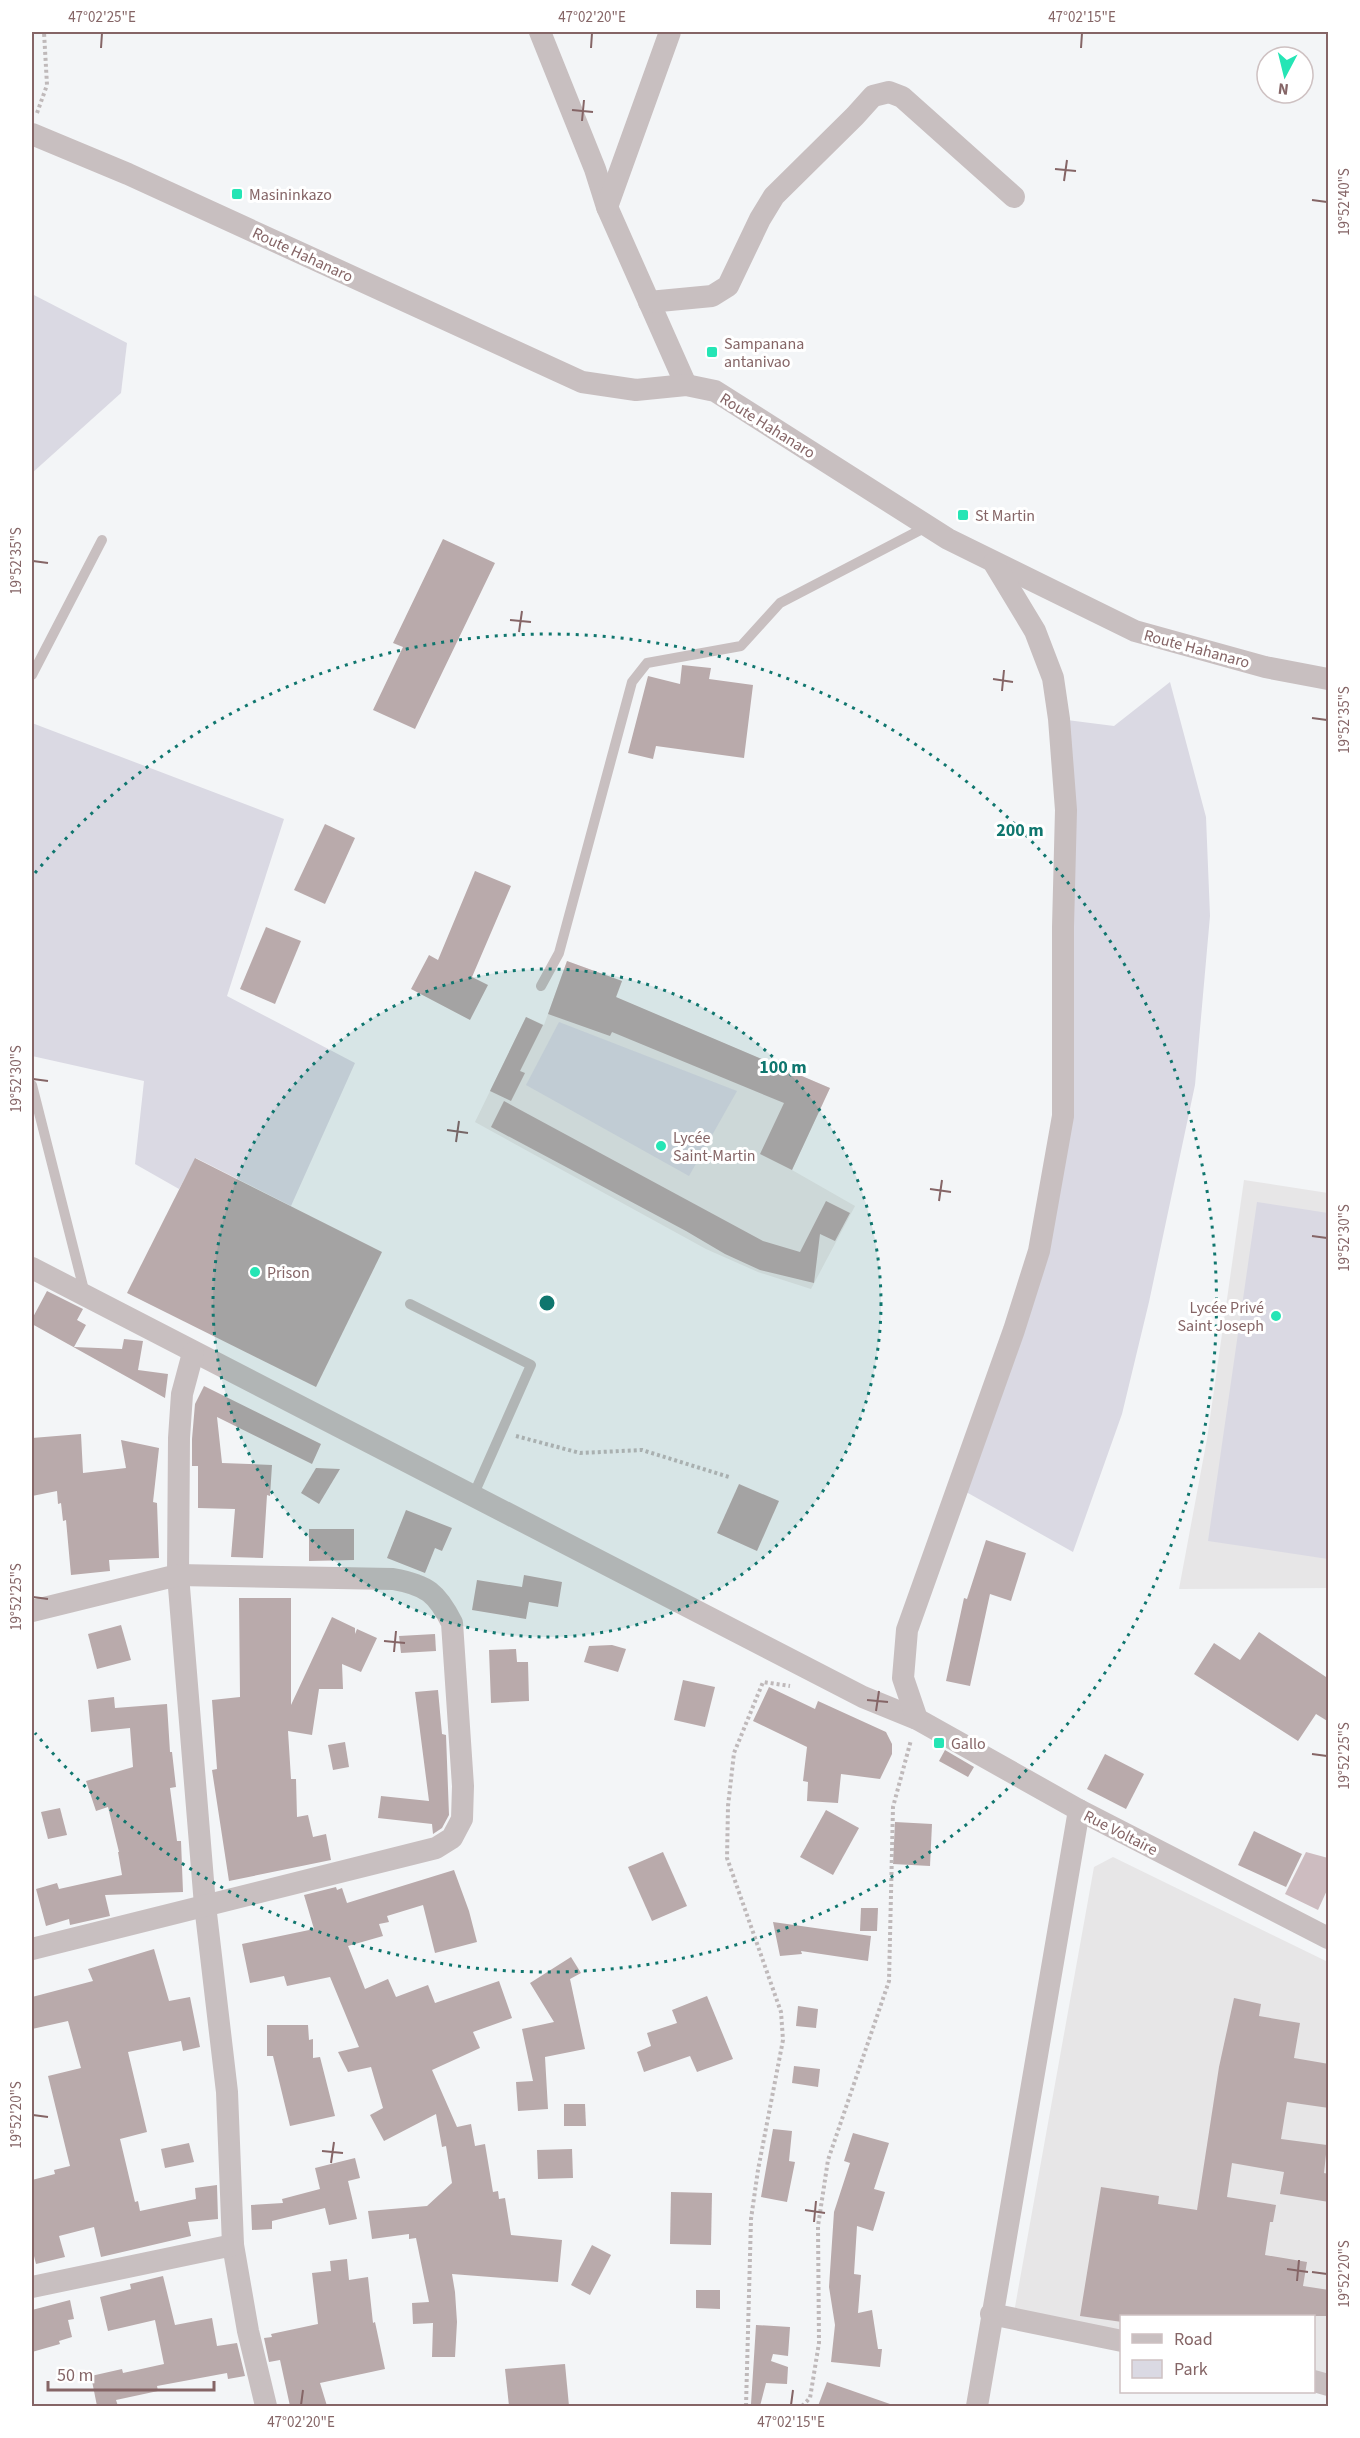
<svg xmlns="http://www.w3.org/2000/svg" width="1360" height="2438" font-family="'Source Sans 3',sans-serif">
	<rect width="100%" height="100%" fill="#f3f5f7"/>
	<!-- built -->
	<g fill="#e7e6e7">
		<polygon points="567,961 622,981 614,1004 624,1001 830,1088 792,1170 855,1206 811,1289 758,1272 706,1249 475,1122 526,1017 544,1025"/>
		<polygon points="1244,1180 1328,1193 1328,1588 1179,1589 1207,1439"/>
		<polygon points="1113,1857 1328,1962 1328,2385 1314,2381 1314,2316 1122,2316 1121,2341 1013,2318 1094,1867"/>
	</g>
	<!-- green -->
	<g fill="#dad9e3">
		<polygon points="32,294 127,343 121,393 32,473"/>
		<polygon points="1170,682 1206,817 1210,916 1195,1085 1149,1302 1122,1414 1073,1552 959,1488 1014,1330 1063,1116 1059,719 1114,726"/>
		<polygon points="32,723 284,819 227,996 355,1063 291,1206 196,1158 179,1189 135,1164 144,1081 32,1056"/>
		<polygon points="559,1022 737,1091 689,1176 526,1085"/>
		<polygon points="1257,1202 1328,1213 1328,1559 1208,1541"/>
	</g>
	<!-- water -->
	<polygon fill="#cdbcc0" points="1306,1852 1328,1858 1328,1888 1318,1910 1285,1894"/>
	<!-- building -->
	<g fill="#b9aaab">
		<polygon points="443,539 495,563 415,729 373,710 403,647 393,643"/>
		<polygon points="682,665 711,668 709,679 753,685 744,758 656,746 653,759 628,753 648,676 680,684"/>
		<polygon points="325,824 355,838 325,904 294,890"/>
		<polygon points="475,871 511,886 472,977 488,985 470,1020 411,989 429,955 438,960"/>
		<polygon points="266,927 301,941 275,1004 240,989"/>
		<polygon points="567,961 622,981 616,997 830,1088 792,1170 760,1154 784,1103 612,1032 610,1036 548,1014"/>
		<polygon points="526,1017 543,1025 520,1071 525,1073 511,1101 490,1091"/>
		<polygon points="504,1101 763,1241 800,1252 826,1201 850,1213 835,1241 820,1234 814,1283 760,1270 725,1254 686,1231 491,1127"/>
		<polygon points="195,1158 382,1252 316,1387 127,1293"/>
		<polygon points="47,1291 83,1309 77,1320 86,1325 74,1347 122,1349 124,1339 143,1341 138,1370 168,1374 165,1398 32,1324 32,1319"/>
		<polygon points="204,1386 321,1444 312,1464 217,1417 222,1463 272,1465 270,1496 267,1495 263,1558 231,1557 235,1509 198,1508 198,1466 192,1466 192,1439 195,1404"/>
		<polygon points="81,1434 83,1473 126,1468 121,1440 159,1448 153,1502 157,1503 159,1558 109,1560 110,1571 71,1575 66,1520 63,1521 61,1503 58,1504 57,1491 32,1496 32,1438"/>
		<polygon points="316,1468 340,1469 319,1504 301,1493"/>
		<polygon points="739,1484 779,1501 757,1551 717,1533"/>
		<polygon points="406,1510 452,1528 442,1551 435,1548 425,1573 387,1558"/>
		<polygon points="309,1529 354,1529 354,1560 309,1561"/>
		<polygon points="986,1540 1026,1553 1011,1601 990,1594 970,1686 946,1681 964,1598 967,1599"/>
		<polygon points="524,1575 562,1582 558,1607 529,1602 526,1619 472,1610 477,1580 522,1587"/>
		<polygon points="239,1598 291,1598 291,1705 332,1617 355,1628 355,1634 357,1629 377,1638 361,1672 342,1664 343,1689 319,1689 312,1735 288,1731 291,1779 296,1779 297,1817 308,1815 313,1837 326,1834 331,1860 229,1881 212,1770 217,1769 212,1700 240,1697"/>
		<polygon points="121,1625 131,1660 97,1669 88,1634"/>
		<polygon points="1259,1632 1329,1679 1329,1722 1316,1714 1298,1741 1194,1674 1214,1643 1240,1660"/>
		<polygon points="435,1634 436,1651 401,1653 399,1636"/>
		<polygon points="612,1645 626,1649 618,1672 584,1662 589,1646"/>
		<polygon points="516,1649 517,1662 528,1662 529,1701 491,1703 489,1650"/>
		<polygon points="683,1680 715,1687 705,1727 674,1720"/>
		<polygon points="769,1687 815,1709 818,1701 886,1732 892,1744 892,1754 880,1779 841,1774 838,1803 807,1801 808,1782 803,1781 807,1747 753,1721"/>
		<polygon points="438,1690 442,1734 446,1735 449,1815 442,1828 433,1834 432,1824 378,1818 381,1796 429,1801 415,1692"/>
		<polygon points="114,1697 115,1708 167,1704 170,1752 172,1752 176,1787 170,1788 177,1841 181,1841 183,1892 105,1895 110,1916 70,1925 69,1919 46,1926 36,1889 57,1883 59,1889 122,1875 118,1852 119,1852 108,1807 96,1811 86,1781 133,1767 130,1728 91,1732 88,1700"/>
		<polygon points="345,1742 349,1767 333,1770 328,1745"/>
		<polygon points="945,1750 974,1767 968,1777 939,1761"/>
		<polygon points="1105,1754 1144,1774 1126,1809 1087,1789"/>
		<polygon points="60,1808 67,1835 48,1839 41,1812"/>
		<polygon points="826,1810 859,1828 833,1875 800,1857"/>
		<polygon points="895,1822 932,1824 930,1866 893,1864"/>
		<polygon points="1254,1831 1302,1854 1286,1887 1238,1865"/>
		<polygon points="663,1852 687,1906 652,1921 628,1867"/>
		<polygon points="454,1870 469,1911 477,1942 435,1953 423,1905 387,1916 389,1922 379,1924 383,1936 348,1946 365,1989 388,1979 396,1997 428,1985 435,2003 499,1981 512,2018 473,2032 480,2048 432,2070 457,2127 471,2124 475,2146 485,2144 493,2192 498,2191 499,2199 505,2198 511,2235 562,2240 558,2282 452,2274 455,2292 457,2322 455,2357 432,2357 433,2323 413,2324 412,2303 429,2302 416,2238 409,2239 409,2234 372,2239 368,2211 427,2206 452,2183 446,2146 442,2147 436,2114 384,2141 370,2115 383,2108 371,2067 348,2072 338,2052 359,2047 330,1977 287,1986 284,1976 250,1983 242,1944 314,1929 304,1895 336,1887 337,1890 342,1888 347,1903"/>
		<polygon points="861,1908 878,1908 877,1931 860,1931"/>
		<polygon points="773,1922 871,1936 868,1961 801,1951 802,1954 780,1956"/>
		<polygon points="154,1949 169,2001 190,1997 200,2047 183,2051 181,2041 128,2052 147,2132 120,2139 135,2202 138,2201 140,2211 196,2199 195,2188 217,2185 218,2219 188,2222 191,2236 101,2257 94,2227 59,2236 65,2257 36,2264 32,2248 32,2180 55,2174 54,2170 70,2166 48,2076 81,2068 68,2021 32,2029 32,1997 93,1981 88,1969"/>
		<polygon points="571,1957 581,1973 570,1979 585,2049 545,2057 548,2109 518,2111 516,2082 533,2081 522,2029 554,2022 530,1983"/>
		<polygon points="707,1996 733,2059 697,2072 690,2056 644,2072 637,2052 651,2046 647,2033 677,2023 672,2010"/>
		<polygon points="1234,1998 1261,2004 1259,2016 1300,2023 1294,2058 1329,2064 1329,2108 1287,2102 1281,2139 1327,2145 1324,2173 1329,2174 1329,2202 1280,2194 1284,2172 1232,2163 1227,2197 1276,2205 1273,2222 1270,2222 1265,2255 1307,2262 1303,2286 1329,2290 1326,2316 1122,2316 1122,2322 1080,2316 1101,2187 1159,2196 1158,2204 1197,2210 1219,2067"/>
		<polygon points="798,2006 818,2009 816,2028 796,2026"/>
		<polygon points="267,2025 308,2025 309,2040 313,2039 313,2058 320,2057 335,2116 290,2126 273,2056 267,2056"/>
		<polygon points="794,2066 820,2069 818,2087 792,2083"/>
		<polygon points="564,2104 585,2104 586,2126 564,2126"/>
		<polygon points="773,2129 792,2131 789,2161 795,2162 787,2202 761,2197"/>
		<polygon points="853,2133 889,2143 874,2189 885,2192 873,2231 857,2226 854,2274 861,2275 858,2313 872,2310 878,2349 882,2349 880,2367 831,2362 835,2325 829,2287 834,2212 850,2163 844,2161"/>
		<polygon points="189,2143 194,2162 165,2168 161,2149"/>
		<polygon points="572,2149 573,2178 538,2179 537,2150"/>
		<polygon points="355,2158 360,2178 348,2181 357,2219 329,2225 325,2208 272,2221 272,2229 252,2230 251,2205 283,2203 282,2199 320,2189 315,2168"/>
		<polygon points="671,2192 712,2193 711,2245 670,2244"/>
		<polygon points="592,2245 611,2255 590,2295 571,2285"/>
		<polygon points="347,2259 349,2280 368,2277 373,2323 375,2322 385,2369 320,2383 327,2406 290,2406 280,2360 269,2362 264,2338 272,2337 271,2334 318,2324 312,2273 331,2271 330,2261"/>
		<polygon points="163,2276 175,2325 212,2318 217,2346 237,2343 245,2376 228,2379 227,2373 157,2386 158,2391 116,2400 118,2406 97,2406 91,2376 122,2369 123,2373 164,2364 155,2320 108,2331 100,2297 131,2289 130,2284"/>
		<polygon points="696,2290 720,2290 720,2309 696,2308"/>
		<polygon points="70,2300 74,2319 68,2320 72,2337 59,2341 60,2344 32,2352 32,2310"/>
		<polygon points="756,2325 790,2327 788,2356 773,2354 771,2361 788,2367 787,2384 766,2383 760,2406 751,2404"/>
		<polygon points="565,2364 569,2406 509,2406 505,2369"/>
		<polygon points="827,2382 890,2404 889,2406 818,2406"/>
	</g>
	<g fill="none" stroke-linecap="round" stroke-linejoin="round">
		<!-- path -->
		<g stroke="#bfb9ba" stroke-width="4" stroke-dasharray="3 3" stroke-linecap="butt">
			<polyline points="37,113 47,85 44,32"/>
			<polyline points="516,1436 580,1453 642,1450 729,1477"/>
			<polyline points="746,2406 751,2219 758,2170 783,2040 781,2012 727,1858 728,1806 734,1753 763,1682 790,1686"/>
			<polyline points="802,2406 810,2398 819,2343 818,2226 828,2160 889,1981 893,1807 911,1740"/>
		</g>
		<!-- lane -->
		<g stroke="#c8bfc0" stroke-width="10">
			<polyline points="32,675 102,540"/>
			<polyline points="541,986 559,953 632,682 647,663 741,646 780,603 928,526"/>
			<polyline points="32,1085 85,1294"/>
			<polyline points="410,1304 531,1365 473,1496"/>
		</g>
		<!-- street -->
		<g stroke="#c8bfc0" stroke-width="22">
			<polyline points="540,32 595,169 607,207 686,385"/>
			<polyline points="32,134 128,174 582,382 636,390 686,385 715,391 948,539 1135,631 1265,667 1328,679"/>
			<polyline points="607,207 670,32"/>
			<polyline points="649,302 712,296 728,286 760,219 774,196 855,116 873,96 889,92 902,97 1014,197"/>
			<polyline points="32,1268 863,1697 917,1719 1079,1810 1328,1938"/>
			<polyline points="193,1353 182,1394 179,1438 178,1575 205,1905 227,2092 233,2245 248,2331 266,2406"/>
			<path d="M32,1611l146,-36 215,4c34,6 44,14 59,44l11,163 -1,33 -10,19 -16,10 -404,101"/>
			<polyline points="917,1719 903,1678 907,1630 1014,1330 1039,1251 1063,1116 1063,927 1066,810 1059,719 1053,678 1035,631 994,563"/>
			<polyline points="32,2287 233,2245"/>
			<polyline points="991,2314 1122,2341"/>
			<polyline points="1314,2381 1328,2385"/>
			<polyline points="977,2406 1079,1810"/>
		</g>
	</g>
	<!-- ticks -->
	<path fill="none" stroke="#856566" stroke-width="2" d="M101,48l1,-15M591,48l1,-15M1081,48l1,-15M572,110l21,2M582,121l2,-21M1055,169l21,2M1064,181l3,-21M1312,200l15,2M33,561l15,2M510,620l21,2M519,632l3,-21M993,679l20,3M1002,691l2,-21M1312,718l15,2M33,1079l15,2M447,1130l21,3M456,1142l3,-21M930,1189l21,3M939,1201l3,-21M1312,1236l15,2M33,1597l15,2M384,1641l21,2M394,1652l2,-21M867,1700l21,2M876,1711l3,-20M1312,1754l15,2M33,2115l15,2M322,2151l21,2M331,2163l3,-21M805,2210l20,3M814,2222l2,-21M1287,2269l21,3M1312,2272l15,2M1297,2281l2,-21M301,2405l2,-15M791,2405l2,-15"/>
	<!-- distance rings -->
	<circle cx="547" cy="1303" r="334" fill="#0f766e" fill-opacity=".12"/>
	<g fill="none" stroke="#0f766e" stroke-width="3" stroke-dasharray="3 6">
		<circle cx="547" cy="1303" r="334"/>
		<path d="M35 873A669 669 0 1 1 35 1733"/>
	</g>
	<!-- markers -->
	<g fill="#25e5b5" stroke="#fff" stroke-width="2">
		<rect x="231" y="188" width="12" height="12" rx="3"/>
		<rect x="706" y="346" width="12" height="12" rx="3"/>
		<rect x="957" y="509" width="12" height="12" rx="3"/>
		<circle cx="661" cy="1146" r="6"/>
		<circle cx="255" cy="1272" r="6"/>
		<circle cx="1276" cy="1316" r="6"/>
		<rect x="933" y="1737" width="12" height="12" rx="3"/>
	</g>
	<g text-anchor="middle" stroke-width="6" stroke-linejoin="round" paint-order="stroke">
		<!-- poi labels -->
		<g font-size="16" fill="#856566" stroke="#fff" text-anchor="start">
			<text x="249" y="200">Masininkazo</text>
			<text x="724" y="349">Sampanana<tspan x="724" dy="18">antanivao</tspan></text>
			<text x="975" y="521">St Martin</text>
			<text x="673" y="1143">Lycée<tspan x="673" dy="18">Saint-Martin</tspan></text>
			<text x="267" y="1278">Prison</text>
			<text x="1264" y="1313" text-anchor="end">Lycée Privé<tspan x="1264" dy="18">Saint Joseph</tspan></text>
			<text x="951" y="1749">Gallo</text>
		</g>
		<!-- street labels -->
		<g font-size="16" fill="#856566" stroke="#fff">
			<text transform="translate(303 254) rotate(25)" y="6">Route Hahanaro</text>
			<text transform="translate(768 425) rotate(32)" y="6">Route Hahanaro</text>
			<text transform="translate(1197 648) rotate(15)" y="6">Route Hahanaro</text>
			<text transform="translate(1121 1832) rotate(27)" y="6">Rue Voltaire</text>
		</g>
	</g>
	<circle cx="547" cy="1303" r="9" fill="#0f766e" stroke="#fff" stroke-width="3"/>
	<g font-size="18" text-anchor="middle" font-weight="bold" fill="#0f766e" stroke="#fff" stroke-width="6" stroke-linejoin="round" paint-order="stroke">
		<text x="1020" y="836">200 m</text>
		<text x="783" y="1073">100 m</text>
	</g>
	<!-- border -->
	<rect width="1360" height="2438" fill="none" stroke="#ffffff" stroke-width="66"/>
	<!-- legend -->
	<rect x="1120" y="2315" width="195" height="78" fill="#ffffff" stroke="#cec1c2" stroke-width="1.5"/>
	<rect x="1132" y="2334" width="30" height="9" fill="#c8bfc0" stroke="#cec1c2" stroke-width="1.5"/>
	<text x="1174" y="2345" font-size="18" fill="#856566">Road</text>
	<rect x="1132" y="2360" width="30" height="18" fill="#dad9e3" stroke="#cec1c2" stroke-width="1.5"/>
	<text x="1174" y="2375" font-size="18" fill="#856566">Park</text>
	<!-- north arrow -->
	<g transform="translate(1285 75) rotate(187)"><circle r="28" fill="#ffffff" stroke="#cec1c2" stroke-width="1.5"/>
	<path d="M0-4.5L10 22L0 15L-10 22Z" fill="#25e5b5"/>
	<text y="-9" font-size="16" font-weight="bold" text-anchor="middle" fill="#856566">N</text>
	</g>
	<!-- scale -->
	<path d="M48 2381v9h166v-9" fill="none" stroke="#856566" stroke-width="3"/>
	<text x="57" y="2381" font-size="18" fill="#856566" stroke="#ffffff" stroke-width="4.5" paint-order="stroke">50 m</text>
	<rect x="33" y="33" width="1294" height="2372" fill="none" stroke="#856566" stroke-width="2"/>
	<g font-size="15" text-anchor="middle" fill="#856566">
		<text x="102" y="22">47°02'25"E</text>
		<text x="592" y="22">47°02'20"E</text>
		<text x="1082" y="22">47°02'15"E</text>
		<text transform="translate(1344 202) rotate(-90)" y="5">19°52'40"S</text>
		<text transform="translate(16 561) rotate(-90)" y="5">19°52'35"S</text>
		<text transform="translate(1344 720) rotate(-90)" y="5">19°52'35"S</text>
		<text transform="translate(16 1079) rotate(-90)" y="5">19°52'30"S</text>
		<text transform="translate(1344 1238) rotate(-90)" y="5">19°52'30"S</text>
		<text transform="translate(16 1597) rotate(-90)" y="5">19°52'25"S</text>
		<text transform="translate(1344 1756) rotate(-90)" y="5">19°52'25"S</text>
		<text transform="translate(16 2115) rotate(-90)" y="5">19°52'20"S</text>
		<text transform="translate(1344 2274) rotate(-90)" y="5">19°52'20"S</text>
		<text x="301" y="2427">47°02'20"E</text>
		<text x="791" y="2427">47°02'15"E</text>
	</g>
</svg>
